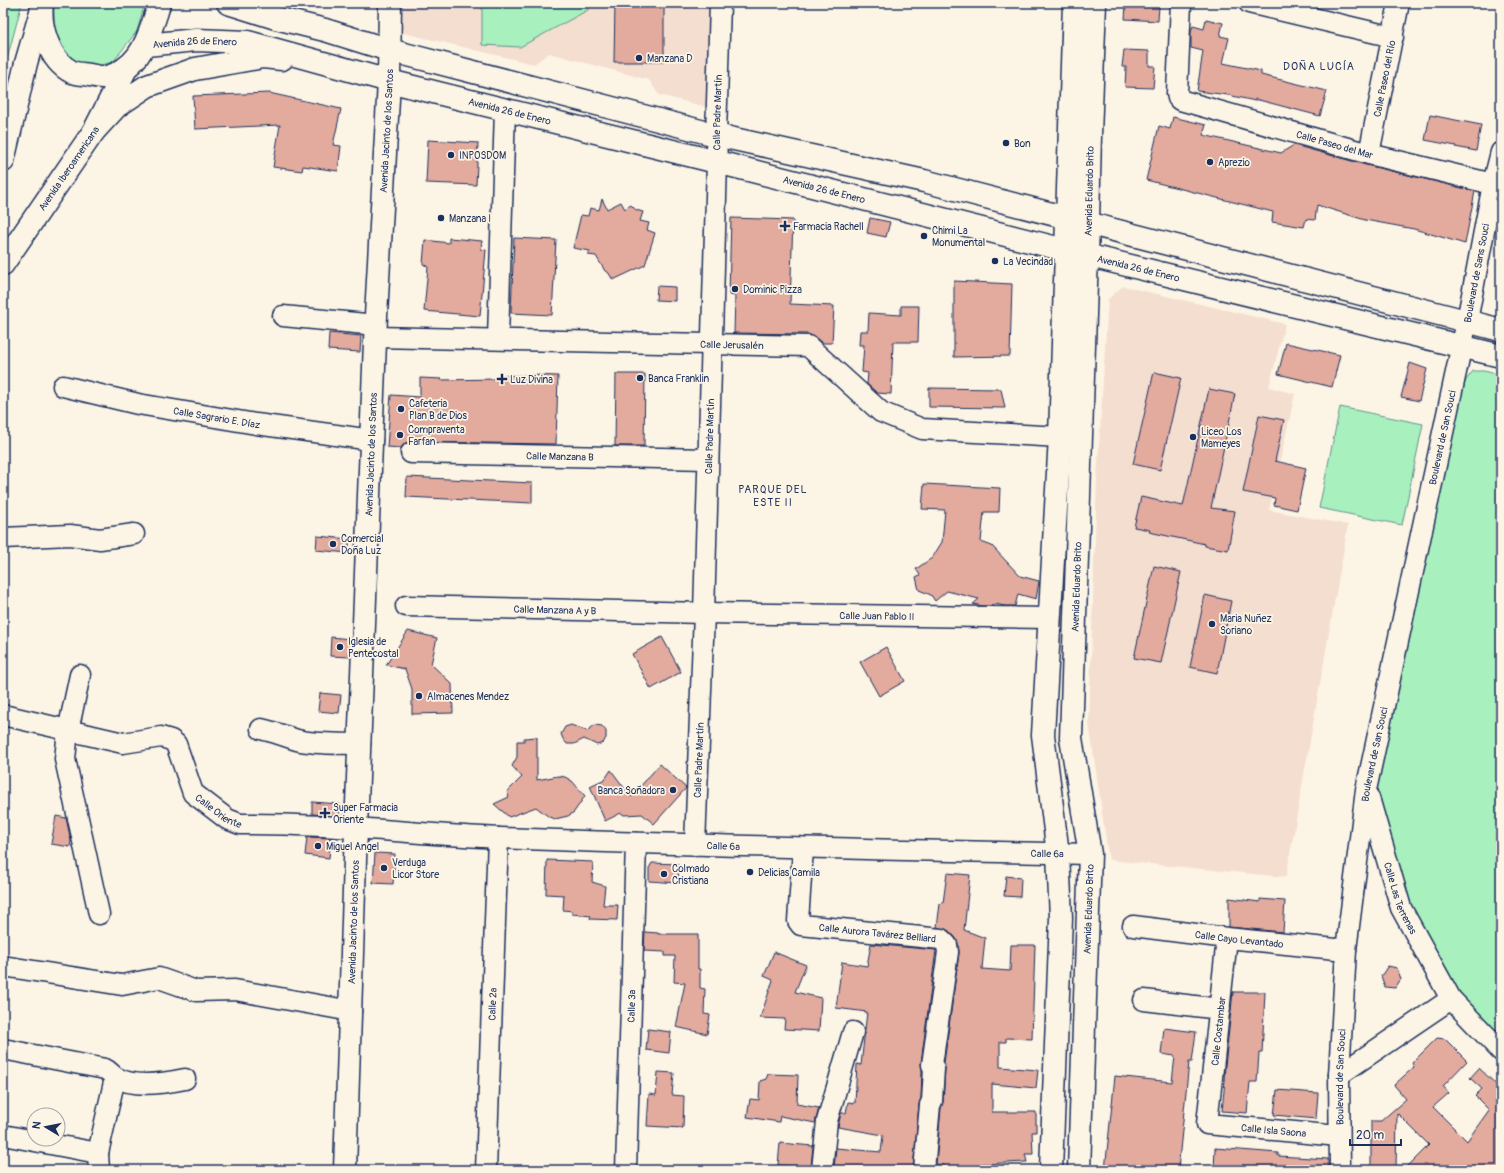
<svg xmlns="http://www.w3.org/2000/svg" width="1504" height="1173" font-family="Pangolin,sans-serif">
	<rect width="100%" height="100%" fill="#fcf5e5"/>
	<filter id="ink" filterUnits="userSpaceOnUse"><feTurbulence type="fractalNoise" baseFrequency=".025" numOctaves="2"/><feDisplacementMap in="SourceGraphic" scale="8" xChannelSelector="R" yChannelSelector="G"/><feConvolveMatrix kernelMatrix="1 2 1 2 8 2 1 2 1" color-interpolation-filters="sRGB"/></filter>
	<g filter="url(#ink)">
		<!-- built -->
		<g fill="#f4ded0">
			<polygon points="397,3 709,3 707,107 659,95 649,80 549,53 534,64 395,31"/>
			<polygon points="1123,286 1285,324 1269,387 1295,394 1269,510 1348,525 1286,877 1109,860 1089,723 1097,479 1108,299"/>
		</g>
		<!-- green -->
		<g fill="#a8f0bd" stroke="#62908e">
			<polygon points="3,3 22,3 3,74"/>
			<polygon points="54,3 145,3 137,31 113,62 97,66 83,65 64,56 54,43"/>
			<polygon points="482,3 588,3 588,10 520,47 482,45"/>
			<path d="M1473,371h11l17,4v661c-10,-10 -21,-19 -30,-30 -53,-60 -79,-144 -95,-221l86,-394 4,-11z"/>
			<polygon points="1340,407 1423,424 1402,525 1319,508"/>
		</g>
		<!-- building -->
		<g fill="#e3aa9e" stroke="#1b2f5e">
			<polygon points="615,3 664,3 664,62 614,62"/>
			<polygon points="1126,4 1159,6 1158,21 1125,19"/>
			<polygon points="1206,19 1223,23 1220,36 1229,38 1223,63 1261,71 1261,75 1327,91 1320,116 1255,99 1255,101 1228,95 1197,91 1203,51 1191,48 1191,31 1193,26 1204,29"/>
			<polygon points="1124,50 1149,51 1149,66 1155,66 1153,88 1125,87 1126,67 1122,67"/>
			<polygon points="269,93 341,109 333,145 341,146 338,171 303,166 302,171 273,167 280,125 195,129 193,96"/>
			<polygon points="1430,115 1481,125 1476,151 1455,147 1456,146 1425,140"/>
			<polygon points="1173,117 1206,125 1203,135 1281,153 1294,145 1366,165 1475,191 1465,244 1414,229 1365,220 1317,205 1315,220 1306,219 1304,227 1272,222 1273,212 1146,180 1159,126 1170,129"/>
			<polygon points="428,140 478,143 476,185 426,183"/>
			<polygon points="602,199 607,209 621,202 625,209 631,205 636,210 643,212 640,221 649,223 647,230 655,233 645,265 613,280 608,272 605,271 596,256 588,255 590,251 573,248 581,215 588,216 590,208 599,210"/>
			<polygon points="731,218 793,220 790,304 834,306 832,343 822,343 815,337 808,334 734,333 735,296 729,295"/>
			<polygon points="870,218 890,222 886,237 867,233"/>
			<polygon points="449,238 482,241 481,249 486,250 480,316 424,311 428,267 423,264 425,240 449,243"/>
			<polygon points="514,238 556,240 552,315 511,313"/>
			<polygon points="954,281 1012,284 1010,356 954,357"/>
			<polygon points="657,286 675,287 675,301 656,300"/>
			<polygon points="901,306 919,306 918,342 893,342 891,394 877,393 867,384 868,373 862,372 864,345 859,345 860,331 868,331 869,313 901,315"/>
			<polygon points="329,333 361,336 360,352 328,350"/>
			<polygon points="1286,343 1340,355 1332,387 1278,374"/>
			<polygon points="1410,363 1427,369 1419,401 1401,397"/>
			<polygon points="1154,372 1181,378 1160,470 1133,464"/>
			<polygon points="616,374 645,374 644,446 615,446"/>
			<polygon points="531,375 558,376 556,444 411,442 405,443 401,448 387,447 391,395 420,397 420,378 442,379 441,380 498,379 498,376"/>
			<polygon points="929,388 1001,389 1005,408 929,407"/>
			<polygon points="1209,389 1235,394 1211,508 1235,511 1228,550 1205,546 1205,544 1149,532 1150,530 1134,527 1141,497 1183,506"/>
			<polygon points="1259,415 1284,420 1275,461 1306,468 1297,510 1274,505 1275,498 1243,492"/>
			<polygon points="407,477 532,483 532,503 406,497"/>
			<polygon points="924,484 1000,488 999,512 984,512 981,542 992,546 1020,576 1039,581 1036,599 1018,594 1015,606 1005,606 995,604 992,606 983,606 973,604 979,599 947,591 935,601 931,595 919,590 916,577 920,575 916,569 932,558 942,542 945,510 922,509"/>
			<polygon points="317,536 350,539 348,553 316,550"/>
			<polygon points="1154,566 1181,572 1161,663 1134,658"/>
			<polygon points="1205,595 1231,601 1217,673 1190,667"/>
			<polygon points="408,631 437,638 431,664 452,684 453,713 412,714 412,689 405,669 386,665"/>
			<polygon points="331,637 350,639 349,657 330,656"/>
			<polygon points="662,637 681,672 651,689 632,654"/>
			<polygon points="886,647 905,681 879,696 860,662"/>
			<polygon points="320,693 341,695 339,713 318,711"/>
			<polygon points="571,725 587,731 595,725 602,726 606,731 606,738 603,743 597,745 584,739 574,744 567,744 563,739 561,734 565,727"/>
			<polygon points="537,737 537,780 558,776 565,777 572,781 585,796 574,812 568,816 555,819 549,817 536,807 509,817 494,804 509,797 507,792 522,777 512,766 517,757 517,741 524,741 524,738"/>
			<polygon points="660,764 686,788 654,824 642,814 624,815 621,813 605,821 590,786 605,779 611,770 631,797"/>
			<polygon points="312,802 340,804 339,816 312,814"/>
			<polygon points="56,816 66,818 71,841 70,847 51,844"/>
			<polygon points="307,837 331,838 329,858 305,855"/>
			<polygon points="375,853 395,854 393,884 373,883"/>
			<polygon points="547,860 593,862 592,882 605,886 603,905 618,905 617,920 590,919 591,916 572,914 572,911 563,910 564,895 546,894"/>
			<polygon points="652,863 679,864 678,883 649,881 649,868"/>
			<polygon points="947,873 970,875 964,930 985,938 982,969 1010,971 1011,945 1035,945 1032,1039 1006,1038 1006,1042 1000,1042 1000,1067 1038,1070 1036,1088 992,1084 992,1112 1036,1112 1036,1132 1032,1132 1033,1154 1025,1154 1027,1162 981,1164 985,1170 944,1170 943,1165 936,1164 941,1108 943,1102 945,1069 944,1063 959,953 958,943 955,937 949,931 937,927 940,904 943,903"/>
			<polygon points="1006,876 1021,878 1020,897 1004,896"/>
			<polygon points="1229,898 1260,902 1260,899 1285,901 1283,932 1229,927"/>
			<polygon points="645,932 658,933 658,934 698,934 698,969 700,969 700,988 705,989 704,1014 710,1015 707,1034 676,1027 685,983 674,982 675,956 665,956 665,952 644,951"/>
			<polygon points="871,944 936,950 921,1063 922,1071 921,1098 919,1104 913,1170 834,1169 836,1148 881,1152 883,1135 838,1127 841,1113 846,1113 848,1102 855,1103 857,1064 861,1065 867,1012 836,1008 842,962 867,966"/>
			<polygon points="774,952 806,965 795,992 821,998 819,1031 784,1029 785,1019 760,1018 773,980 764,976"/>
			<polygon points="1388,966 1397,968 1401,979 1395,988 1385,987 1381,976"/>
			<polygon points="1233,992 1265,992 1262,1053 1259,1053 1257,1082 1250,1082 1247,1113 1222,1111 1225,1080 1224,1080 1225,1066"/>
			<polygon points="1164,1028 1196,1032 1192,1062 1189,1062 1178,1170 1105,1170 1115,1076 1172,1082 1175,1056 1161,1054"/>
			<polygon points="648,1029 671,1032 669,1053 646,1050"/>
			<polygon points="1437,1038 1445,1039 1467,1061 1443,1086 1449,1093 1433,1107 1467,1141 1489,1110 1475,1096 1482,1089 1470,1078 1479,1068 1501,1089 1501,1170 1404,1170 1429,1145 1397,1113 1396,1170 1371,1170 1371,1121 1381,1121 1406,1099 1394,1085 1414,1067 1412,1063"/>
			<polygon points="658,1072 674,1073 672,1095 684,1096 683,1128 647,1126 649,1094 656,1095"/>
			<polygon points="768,1074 798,1075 797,1104 819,1108 815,1123 780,1116 779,1122 747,1117 750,1099 759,1100 760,1081 766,1079"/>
			<polygon points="1277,1090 1318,1093 1316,1119 1274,1115"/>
			<polygon points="780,1143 813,1146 811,1167 778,1165"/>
			<polygon points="1215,1148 1278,1153 1278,1156 1328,1159 1328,1170 1214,1170"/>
		</g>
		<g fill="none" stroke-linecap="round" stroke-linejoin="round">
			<!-- minor casing -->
			<g stroke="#1b2f5e" stroke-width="23">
				<g id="minor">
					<path id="s1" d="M1181,3l-4,90 1,5 2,2 189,54 124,30"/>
					<polyline points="1249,3 1393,37"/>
					<path id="s2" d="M1369,154l30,-151"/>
					<polyline points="283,316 376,325"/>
					<path id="s3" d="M375,337l433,9 73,66 41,17 138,8"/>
					<polyline points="498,339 505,109"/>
					<path id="s4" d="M63,386l75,18 118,20 116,16"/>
					<path id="s5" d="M411,453l297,6"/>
					<polyline points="3,538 70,535 100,539 134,534"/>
					<path id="s6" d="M406,606l298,7 345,5"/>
					<polyline points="80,675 68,731 65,759 99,914"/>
					<path id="s7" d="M3,715l120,28 38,-6 10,3 5,4 17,49 34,26 13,5c87,-1 174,10 260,14 197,8 394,12 590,16"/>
					<path d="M261,729c13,3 24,7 36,11 20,5 42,3 63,4"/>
					<path id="s8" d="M1369,798l32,110 50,91 50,52"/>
					<path id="s9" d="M695,845l9,-232 13,-451 -1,-27 4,-132"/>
					<path id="s10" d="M803,849l-5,72 3,4 140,14 6,6 1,7 -16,113 2,3 -2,33 -2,4 -6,65"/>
					<path id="s11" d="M1133,926l94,12 119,12"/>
					<path id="s12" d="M1227,938l-20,186 132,12"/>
					<polyline points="3,966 122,985 159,978 196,991 235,990 351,1011"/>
					<polyline points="1144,1000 1220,1009"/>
					<path d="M3,1049l102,20c5,2 7,7 12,9 18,10 49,5 68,1"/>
					<polyline points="1339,1075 1451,999"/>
					<polyline points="3,1135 98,1153"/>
					<polyline points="99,1170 98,1153 115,1078"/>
					<path id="s13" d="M486,1170l12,-332"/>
					<path id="s14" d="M626,1170l10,-327"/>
					<polyline points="822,1170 827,1121 853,1032"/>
					<path id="s15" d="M1340,1170l-1,-95 7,-125 20,-160 101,-469 26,-137 8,-32"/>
				</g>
			</g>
			<!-- tertiary casing -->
			<g stroke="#1b2f5e" stroke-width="25">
				<g id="tertiary">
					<path d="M42,3c-3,23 7,58 30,69 5,2 13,2 18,3 5,1 13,3 18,2 27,-9 37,-29 45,-54 2,-6 5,-13 6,-20"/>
					<polyline points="228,3 276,18 325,30 389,50 716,135 924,181 1501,330"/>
					<path id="s16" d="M146,45l50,-5 52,2 141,39 328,81 348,88 436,106"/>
					<polyline points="94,131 117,106 147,86 195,69 263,57 282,59"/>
					<polyline points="3,161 26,63 40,15"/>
					<path id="s17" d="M3,264l91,-133 33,-64"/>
					<polyline points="1051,1170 1061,918 1058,854 1043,735 1060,437 1074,3"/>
					<path id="s18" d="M1079,1170l11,-316 -19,-116 17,-514 2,-89 5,-132"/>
				</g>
			</g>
			<!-- secondary casing -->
			<g stroke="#1b2f5e" stroke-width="25">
				<g id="secondary">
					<path id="s19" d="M345,1170l11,-341 20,-513 13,-235 1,-78"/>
				</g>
			</g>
			<!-- minor -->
			<use href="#minor" stroke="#fcf5e5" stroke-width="20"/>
			<!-- tertiary -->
			<use href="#tertiary" stroke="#fcf5e5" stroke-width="22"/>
			<!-- secondary -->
			<use href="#secondary" stroke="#fcf5e5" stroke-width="22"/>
		</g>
	</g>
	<!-- markers -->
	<g fill="#1b2f5e" stroke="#fcf5e5" stroke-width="1.5">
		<circle cx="639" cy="58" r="4"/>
		<circle cx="1006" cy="143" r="4"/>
		<circle cx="451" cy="155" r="4"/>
		<circle cx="1210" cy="162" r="4"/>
		<circle cx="441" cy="218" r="4"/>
		<path d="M783 220h4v4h4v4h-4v4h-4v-4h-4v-4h4z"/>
		<circle cx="924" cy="236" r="4"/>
		<circle cx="995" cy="261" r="4"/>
		<circle cx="735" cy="289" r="4"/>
		<circle cx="640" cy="378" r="4"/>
		<path d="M500 373h4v4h4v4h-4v4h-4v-4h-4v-4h4z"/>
		<circle cx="401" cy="409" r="4"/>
		<circle cx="400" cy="435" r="4"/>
		<circle cx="1193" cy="437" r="4"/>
		<circle cx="333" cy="544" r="4"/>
		<circle cx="1212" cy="624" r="4"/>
		<circle cx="340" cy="647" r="4"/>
		<circle cx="419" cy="696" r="4"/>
		<circle cx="673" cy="790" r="4"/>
		<path d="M323 807h4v4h4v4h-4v4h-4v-4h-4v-4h4z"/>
		<circle cx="318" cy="846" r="4"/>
		<circle cx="384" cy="868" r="4"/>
		<circle cx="750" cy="872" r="4"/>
		<circle cx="664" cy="874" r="4"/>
	</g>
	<g text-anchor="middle" stroke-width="3.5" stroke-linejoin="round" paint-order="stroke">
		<!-- street labels -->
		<g font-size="10" fill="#1b2f5e" stroke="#fcf5e5">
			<text dy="4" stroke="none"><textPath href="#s16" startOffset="49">Avenida 26 de Enero</textPath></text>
			<text dy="4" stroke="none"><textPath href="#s2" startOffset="77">Calle Paseo del Río</textPath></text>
			<text dy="4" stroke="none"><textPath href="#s16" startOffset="373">Avenida 26 de Enero</textPath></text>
			<text dy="4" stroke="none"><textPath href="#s9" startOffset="733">Calle Padre Martín</textPath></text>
			<text dy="4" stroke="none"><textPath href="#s19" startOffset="1040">Avenida Jacinto de los Santos</textPath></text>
			<text dy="4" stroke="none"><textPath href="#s1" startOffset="259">Calle Paseo del Mar</textPath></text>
			<text dy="4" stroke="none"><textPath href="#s17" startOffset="116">Avenida Iberoamericana</textPath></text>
			<text dy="4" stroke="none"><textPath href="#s16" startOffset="697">Avenida 26 de Enero</textPath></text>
			<text dy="4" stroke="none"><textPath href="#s18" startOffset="981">Avenida Eduardo Brito</textPath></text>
			<text dy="4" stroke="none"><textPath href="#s16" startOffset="1021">Avenida 26 de Enero</textPath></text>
			<text dy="4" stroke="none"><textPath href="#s15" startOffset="910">Boulevard de Sans Souci</textPath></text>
			<text dy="4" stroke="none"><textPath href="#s3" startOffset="357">Calle Jerusalén</textPath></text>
			<text dy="4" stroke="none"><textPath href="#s4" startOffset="157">Calle Sagrario E. Díaz</textPath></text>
			<text dy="4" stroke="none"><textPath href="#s9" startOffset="409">Calle Padre Martín</textPath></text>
			<text dy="4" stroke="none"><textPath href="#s15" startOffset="742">Boulevard de San Souci</textPath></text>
			<text dy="4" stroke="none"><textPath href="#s19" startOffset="716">Avenida Jacinto de los Santos</textPath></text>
			<text dy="4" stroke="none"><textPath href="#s5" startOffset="149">Calle Manzana B</textPath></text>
			<text dy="4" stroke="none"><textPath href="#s18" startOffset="585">Avenida Eduardo Brito</textPath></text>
			<text dy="4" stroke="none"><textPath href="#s6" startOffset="149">Calle Manzana A y B</textPath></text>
			<text dy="4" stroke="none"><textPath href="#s6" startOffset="471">Calle Juan Pablo II</textPath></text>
			<text dy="4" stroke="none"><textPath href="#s15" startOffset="418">Boulevard de San Souci</textPath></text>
			<text dy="4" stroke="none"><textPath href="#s9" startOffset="85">Calle Padre Martín</textPath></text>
			<text dy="4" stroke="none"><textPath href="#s7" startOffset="262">Calle Oriente</textPath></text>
			<text dy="4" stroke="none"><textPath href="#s7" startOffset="771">Calle 6a</textPath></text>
			<text dy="4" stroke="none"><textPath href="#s7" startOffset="1095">Calle 6a</textPath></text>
			<text dy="4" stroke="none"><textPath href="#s8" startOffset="105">Calle Las Terrenas</textPath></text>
			<text dy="4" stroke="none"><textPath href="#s18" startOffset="261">Avenida Eduardo Brito</textPath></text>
			<text dy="4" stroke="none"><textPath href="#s19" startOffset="248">Avenida Jacinto de los Santos</textPath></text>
			<text dy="4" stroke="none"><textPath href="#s10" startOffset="154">Calle Aurora Tavárez Belliard</textPath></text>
			<text dy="4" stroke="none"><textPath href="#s11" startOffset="107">Calle Cayo Levantado</textPath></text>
			<text dy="4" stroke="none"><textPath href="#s13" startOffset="166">Calle 2a</textPath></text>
			<text dy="4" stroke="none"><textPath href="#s14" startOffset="164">Calle 3a</textPath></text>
			<text transform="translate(1218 1031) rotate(-84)" y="4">Calle Costambar</text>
			<text dy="4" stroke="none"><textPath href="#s15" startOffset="93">Boulevard de San Souci</textPath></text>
			<text dy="4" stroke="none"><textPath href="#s12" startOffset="254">Calle Isla Saona</textPath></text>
		</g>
		<!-- poi labels -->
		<g font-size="10" fill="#1b2f5e" stroke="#fcf5e5" text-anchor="start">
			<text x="647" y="62">Manzana D</text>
			<text x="1014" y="147">Bon</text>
			<text x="459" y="159">INPOSDOM</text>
			<text x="1218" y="166">Aprezio</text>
			<text x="449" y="222">Manzana I</text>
			<text x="793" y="230">Farmacia Rachell</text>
			<text x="932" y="234">Chimi La<tspan x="932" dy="12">Monumental</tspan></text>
			<text x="1003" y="265">La Vecindad</text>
			<text x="743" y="293">Dominic Pizza</text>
			<text x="648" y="382">Banca Franklin</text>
			<text x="510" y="383">Luz Divina</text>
			<text x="409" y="407">Cafeteria<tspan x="409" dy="12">Plan B de Dios</tspan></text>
			<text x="408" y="433">Compraventa<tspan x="408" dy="12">Farfan</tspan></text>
			<text x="1201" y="435">Liceo Los<tspan x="1201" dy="12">Mameyes</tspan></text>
			<text x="341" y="542">Comercial<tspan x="341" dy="12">Doña Luz</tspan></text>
			<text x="1220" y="622">Maria Nuñez<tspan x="1220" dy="12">Soriano</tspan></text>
			<text x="348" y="645">Iglesia de<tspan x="348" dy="12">Pentecostal</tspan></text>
			<text x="427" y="700">Almacenes Mendez</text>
			<text x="665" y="794" text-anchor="end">Banca Soñadora</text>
			<text x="333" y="811">Super Farmacia<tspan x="333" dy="12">Oriente</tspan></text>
			<text x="326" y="850">Miguel Angel</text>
			<text x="392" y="866">Verduga<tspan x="392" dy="12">Licor Store</tspan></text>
			<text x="672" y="872">Colmado<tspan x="672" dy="12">Cristiana</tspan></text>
			<text x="758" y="876">Delicias Camila</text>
		</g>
		<!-- neighbourhood labels -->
		<g font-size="11" letter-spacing="1" fill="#1b2f5e" stroke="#fcf5e5">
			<text x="1319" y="70">DOÑA LUCÍA</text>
			<text x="773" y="493">PARQUE DEL<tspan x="773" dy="13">ESTE II</tspan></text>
		</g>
	</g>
	<!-- margin -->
	<rect width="1504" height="1173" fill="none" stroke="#fcf5e5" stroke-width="16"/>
	<rect x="8" y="8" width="1488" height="1157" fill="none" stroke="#1b2f5e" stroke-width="1.5" filter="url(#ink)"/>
	<!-- north arrow -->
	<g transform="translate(46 1127) rotate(280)"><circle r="19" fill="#fcf5e5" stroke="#a2a6af"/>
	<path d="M0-3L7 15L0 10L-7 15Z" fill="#1b2f5e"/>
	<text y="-6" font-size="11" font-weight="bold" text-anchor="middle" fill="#1b2f5e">N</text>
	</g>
	<!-- scale -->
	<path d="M1350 1139v6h51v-6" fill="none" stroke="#1b2f5e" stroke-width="2"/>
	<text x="1356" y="1139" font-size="12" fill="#1b2f5e" stroke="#fcf5e5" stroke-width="3" paint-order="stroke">20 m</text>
</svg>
